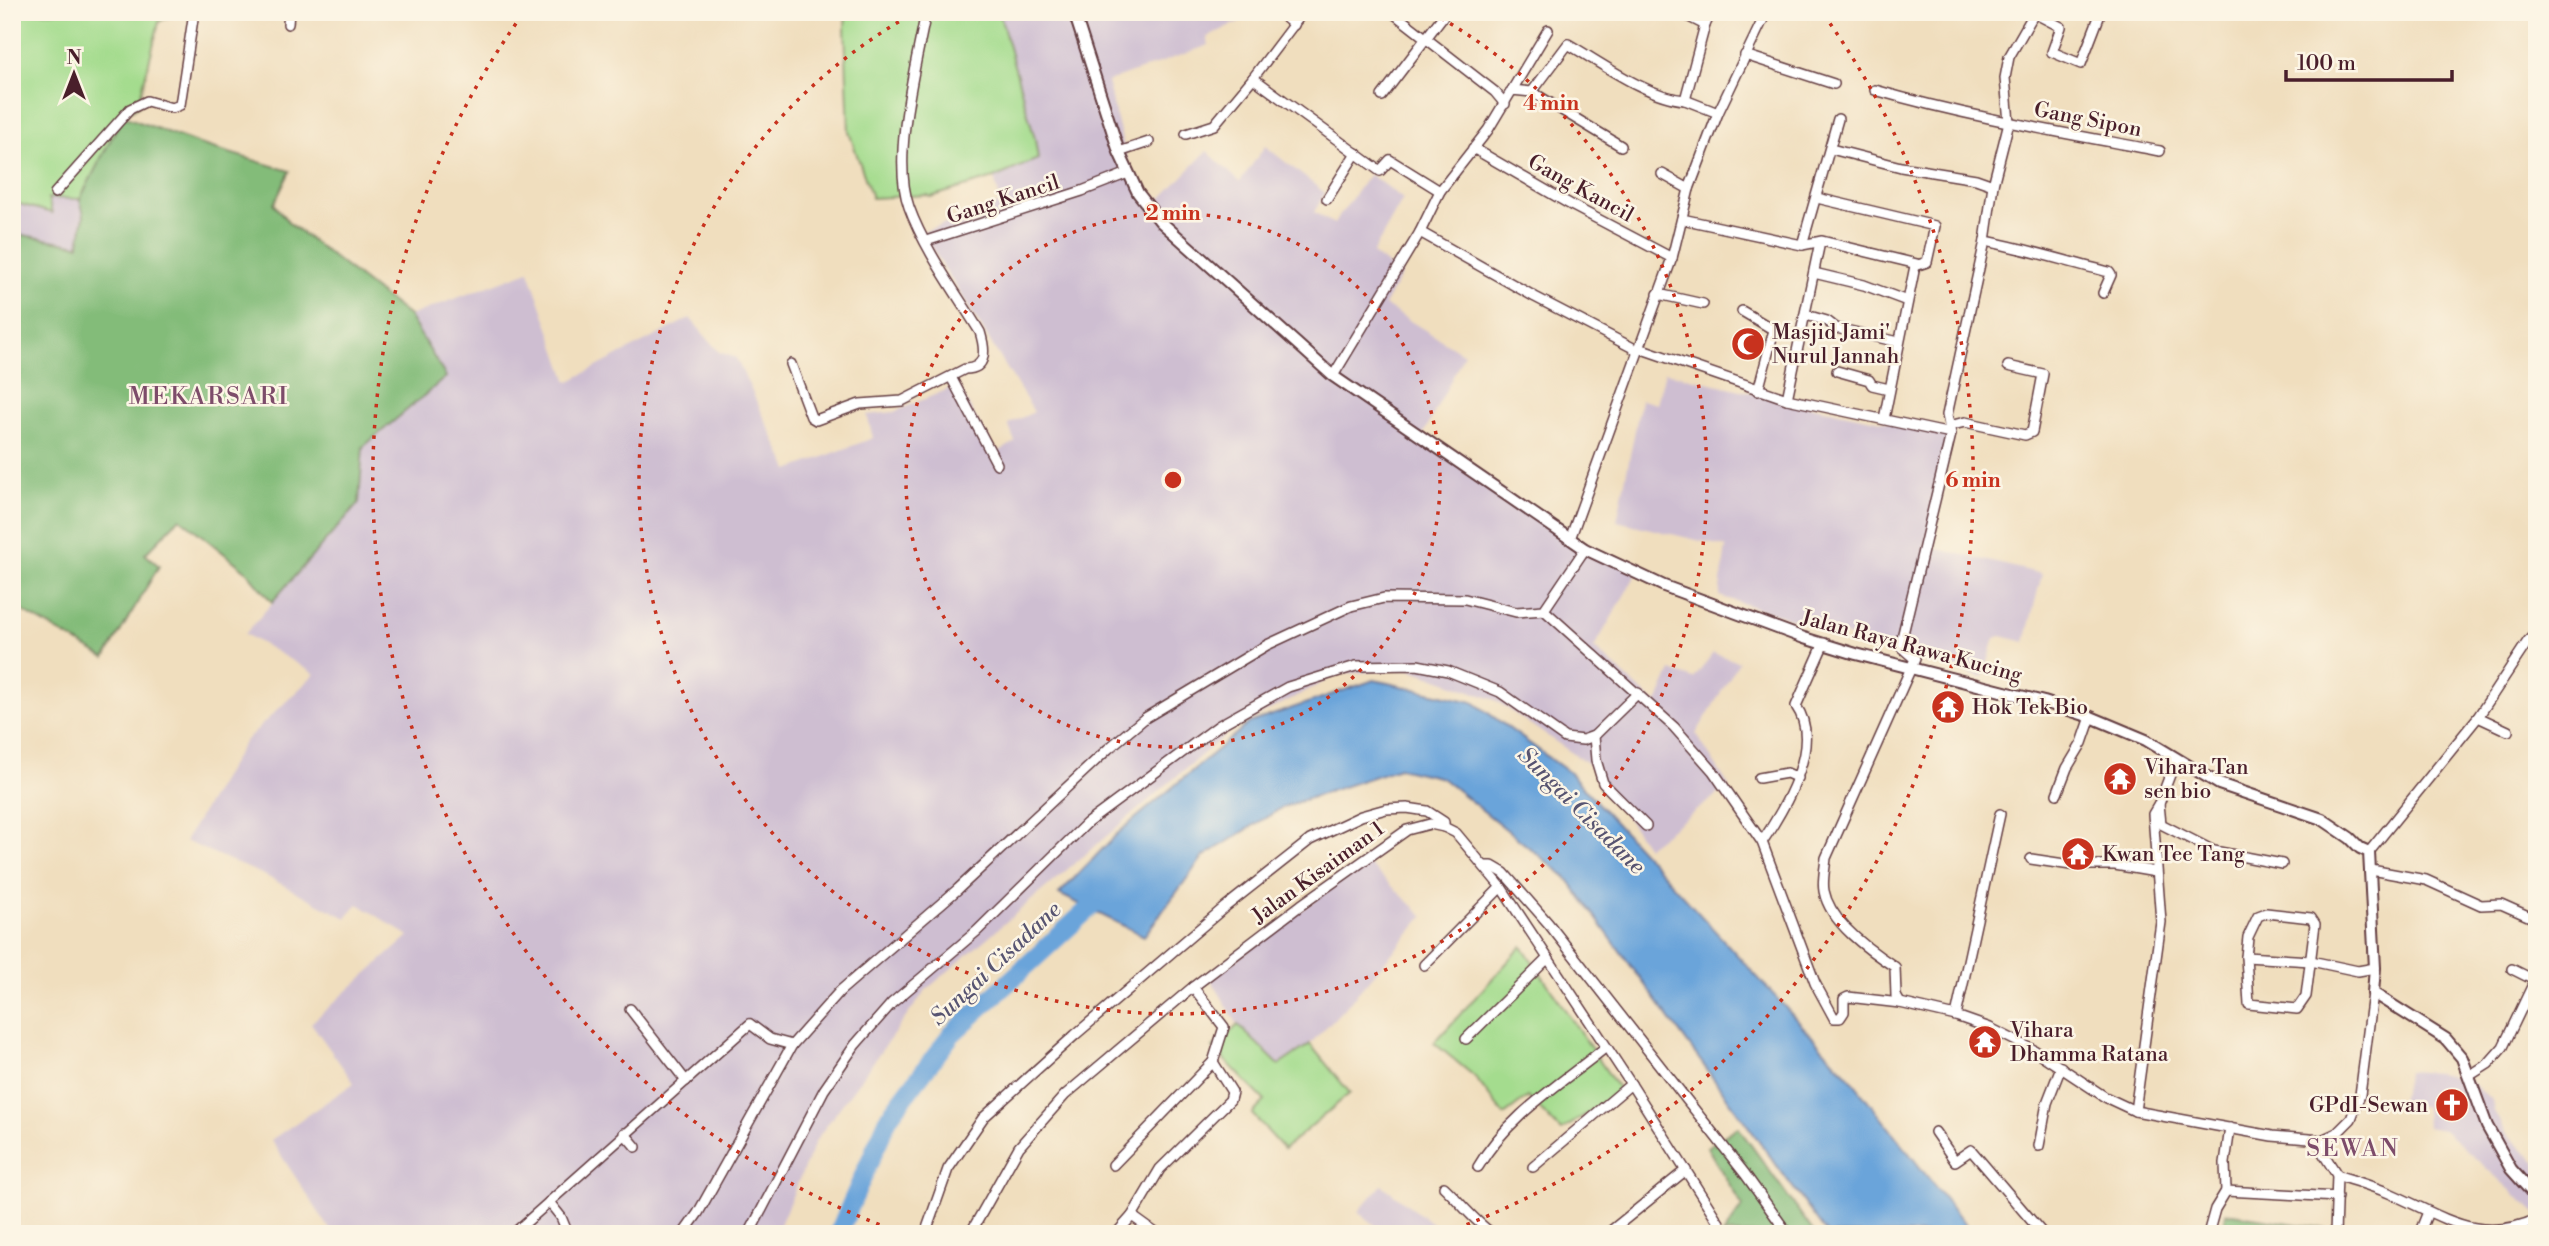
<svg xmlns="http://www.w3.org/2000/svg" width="2549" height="1246" font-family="'Libre Bodoni',serif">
	<rect width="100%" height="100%" fill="#fcf5e5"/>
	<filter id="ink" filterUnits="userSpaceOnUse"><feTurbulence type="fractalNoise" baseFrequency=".0143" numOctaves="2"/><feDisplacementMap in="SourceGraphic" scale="14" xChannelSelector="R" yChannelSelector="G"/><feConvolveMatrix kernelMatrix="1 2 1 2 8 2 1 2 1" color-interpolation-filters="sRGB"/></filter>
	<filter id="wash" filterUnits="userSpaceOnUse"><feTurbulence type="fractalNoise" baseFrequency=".00686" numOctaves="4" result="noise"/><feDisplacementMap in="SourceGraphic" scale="28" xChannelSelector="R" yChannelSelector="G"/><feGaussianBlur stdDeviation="1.57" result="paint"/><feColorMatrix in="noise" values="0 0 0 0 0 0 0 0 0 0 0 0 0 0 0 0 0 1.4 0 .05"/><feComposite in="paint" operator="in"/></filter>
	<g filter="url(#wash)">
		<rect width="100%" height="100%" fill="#f0debe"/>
		<!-- industrial -->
		<g fill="#cebed1">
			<polygon points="999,12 1260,12 1207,37 1209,45 1107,82 1134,185 1154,206 1207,151 1240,182 1265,146 1325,193 1314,212 1334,224 1369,174 1403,199 1372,254 1402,274 1384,305 1464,354 1423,435 1571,538 1637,573 1594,648 1654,702 1657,703 1671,671 1694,679 1713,653 1739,662 1696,734 1729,786 1647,847 1591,766 1495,700 1410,669 1339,674 1231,730 926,990 816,1140 776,1234 333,1234 271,1140 354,1083 311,1023 409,936 358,904 346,918 264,875 185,841 245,741 315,674 245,634 359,503 363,447 446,377 409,316 529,271 568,382 690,318 719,352 736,358 789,470 873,438 867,415 894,412 958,385 995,454 1015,442 1008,424 1034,412 922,232 1001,203 994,178 1038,159 1035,139"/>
			<polygon points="47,198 80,199 84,215 79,245 12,233 12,202 51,213"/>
			<polygon points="1665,372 1795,403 1948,435 1926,546 2042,574 2025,642 2001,636 1995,638 1983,678 1719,596 1726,547 1617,521 1641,400 1657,404"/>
			<polygon points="1366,862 1424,916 1350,1002 1310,1044 1279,1066 1238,1025 1211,979"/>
			<polygon points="2407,1071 2437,1073 2468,1080 2492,1100 2494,1112 2507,1134 2537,1163 2537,1214 2444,1130 2426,1127 2425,1107 2401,1101"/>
			<polygon points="1382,1185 1446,1234 1387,1234 1358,1212"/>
		</g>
		<!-- green -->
		<g fill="#a4dc8e" stroke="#777e5c" stroke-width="2">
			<polygon points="12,12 177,12 159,22 138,106 123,116 80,199 48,198 52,213 12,202"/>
			<polygon points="846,12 999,12 1035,139 1038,159 994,178 930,197 928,195 872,198 849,132 845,27"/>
			<polygon points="1522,946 1620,1091 1561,1131 1528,1097 1504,1115 1474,1076 1434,1043"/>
			<polygon points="1238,1025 1279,1065 1310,1044 1350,1093 1284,1149 1252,1114 1265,1101 1213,1048"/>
		</g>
		<!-- forest -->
		<g fill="#83bc79" stroke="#666e52" stroke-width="2">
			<polygon points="123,116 199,144 290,171 274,204 289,223 409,316 446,377 363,447 359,503 272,602 246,571 180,518 145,554 159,566 105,658 12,605 12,233 79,245 84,215 80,199"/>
			<polygon points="1738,1127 1815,1234 1723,1234 1743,1207 1707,1147"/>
			<polygon points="2226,1213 2360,1234 2223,1234"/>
		</g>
		<!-- water -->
		<polygon fill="#6aa4da" stroke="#5a6282" stroke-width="2" points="1374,680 1473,702 1570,773 1851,1079 1972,1234 1827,1234 1566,877 1442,778 1399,768 1283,807 1203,857 1144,936 1059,894 1117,834 1249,723"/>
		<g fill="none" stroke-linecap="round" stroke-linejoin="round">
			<!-- river -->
			<polyline stroke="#6aa4da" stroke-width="19" points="838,1234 889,1117 952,1034 1108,891"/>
		</g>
	</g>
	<g filter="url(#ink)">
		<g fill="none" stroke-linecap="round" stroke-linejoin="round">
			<!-- minor casing -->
			<g stroke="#633c41" stroke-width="12">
				<g id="minor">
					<polyline points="1279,12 1294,25"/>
					<polyline points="1392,12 1495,92 1505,104"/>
					<polyline points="1679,12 1705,25"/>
					<path d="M2035,12l-26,45 -4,21 4,44 -16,63 -8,56 -38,174 4,19 -51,212 15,13 -89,199c-1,11 -4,23 -2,33 6,32 46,60 71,76l1,29 4,7 56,13 34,12 44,22 71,47 30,14 137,25 50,4 15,-7 14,-14 9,-24 13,-102"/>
					<polyline points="2034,13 2061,27 2052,52 2081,64 2101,12"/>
					<polyline points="288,24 289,12"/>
					<polyline points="1745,55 1834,84"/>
					<polyline points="1253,78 1380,171 1390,160 1440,191"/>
					<polyline points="1512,90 1548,30"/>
					<path d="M1875,90c93,27 190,43 285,61"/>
					<path d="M1532,92l36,-48c33,19 79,53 117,56l20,-75 6,-13"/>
					<polyline points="1382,96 1446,12"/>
					<polyline points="1685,100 1718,113"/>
					<polyline points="1186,134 1214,125 1253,78 1303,12"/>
					<polyline points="1473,148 1573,206 1672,258"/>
					<polyline points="1831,149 1901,167 1976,179 1993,185"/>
					<polyline points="1119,152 1149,142"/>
					<polyline points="1662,174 1689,189"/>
					<polyline points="55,193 130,109 147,101 172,108 180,105 194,12"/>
					<polyline points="1817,198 1935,226 1927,262 1915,266 1884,419"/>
					<polyline points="1327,199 1356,153"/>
					<polyline points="1682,219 1802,245 1822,241 1917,264"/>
					<polyline points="1420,232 1535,297 1637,350"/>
					<polyline points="926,241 1082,191 1128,173"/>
					<path d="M1985,241c42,8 83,21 124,31l2,3 -8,18"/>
					<polyline points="1802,245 1838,119"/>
					<polyline points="1814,273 1864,285 1907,301"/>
					<polyline points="1658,294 1703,304"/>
					<polyline points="1742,311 1774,330 1758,391"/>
					<polyline points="1806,315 1827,321 1836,328 1899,342"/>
					<polyline points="1639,348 1787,399 1820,242"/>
					<path d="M791,364l20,53 5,3 44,-16 42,-3 63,-32c23,0 20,-21 15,-37 -23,-38 -56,-83 -71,-125 -18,-50 7,-142 17,-195"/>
					<polyline points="1837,371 1869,380 1872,385 1889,389"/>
					<polyline points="1333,376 1420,232 1440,191 1488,130 1512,90 1532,92 1621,146"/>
					<polyline points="951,377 997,464"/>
					<polyline points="1787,399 1951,434"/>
					<polyline points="1949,426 1965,422 2025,435 2032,432 2043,374 2008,366"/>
					<polyline points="1570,539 1672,258 1689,189 1718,113 1766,13"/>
					<polyline points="1544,610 1674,727 1713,771 1762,842 1815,983 1834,1018 1840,1018 1844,1012 1844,999 1848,997 1900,1003"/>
					<polyline points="2478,717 2528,641 2537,632"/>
					<polyline points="1594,736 1596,760 1603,783 1646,826"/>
					<polyline points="2176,759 2159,804 2161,824 2214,851 2282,864"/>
					<polyline points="1759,778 1787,773 1798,778"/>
					<polyline points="2057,794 2067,768 2082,743 2091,717"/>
					<path d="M1762,842c23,-34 61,-98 34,-136l28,-63"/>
					<polyline points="2369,852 2478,717 2508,731"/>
					<polyline points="2031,859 2071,865 2115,865 2156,872"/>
					<polyline points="1484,866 1492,866 1504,873 1548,923 1745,1174 1788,1234"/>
					<polyline points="2371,870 2426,880 2481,905 2501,904 2537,920"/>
					<polygon points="2266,913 2311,918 2315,924 2306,996 2297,1009 2249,1004 2246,957 2248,937 2258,916"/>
					<polyline points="2246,957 2311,961 2358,971 2375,968"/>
					<polyline points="1424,965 1501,887"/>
					<polyline points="2512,969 2534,980"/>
					<polyline points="630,1009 686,1081"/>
					<polyline points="1956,1016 2000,814"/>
					<polyline points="1466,1039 1548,958"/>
					<polyline points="2469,1076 2488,1064 2503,1047 2537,976"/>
					<polyline points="2135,1111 2161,922 2153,814 2159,804"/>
					<polyline points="1935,1132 1955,1161 1971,1150 2043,1234"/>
					<polyline points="624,1133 636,1147"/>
					<polyline points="2322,1140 2323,1153 2337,1175 2335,1234"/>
					<polyline points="2039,1146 2047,1103 2061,1067"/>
					<polyline points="1113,1165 1213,1062"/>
					<path d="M1478,1167c29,-51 84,-84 128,-120"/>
					<polyline points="1533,1167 1631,1084"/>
					<path d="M2337,1175c17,6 35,11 52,18 52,22 89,53 148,26"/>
					<path d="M1444,1187c17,16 30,34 49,47"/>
					<polyline points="2226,1191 2225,1163 2230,1128"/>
					<polyline points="549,1202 561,1217 568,1234"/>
					<polyline points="1132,1216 1157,1234"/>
					<polyline points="513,1234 750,1024 770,1039 792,1045"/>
					<polyline points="683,1234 698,1213 792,1045 840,991 958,889 1108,749 1145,718 1267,645 1351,606 1384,598 1465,599 1516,612 1544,610 1585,549"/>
					<polyline points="749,1234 824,1090 855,1045 892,1003 977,931 1087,823 1218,726 1288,687 1356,666 1417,665 1448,671 1500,692 1565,738 1583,740 1594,736 1638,693"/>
					<polyline points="925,1234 948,1169 983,1118 1075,1035 1225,907 1310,840 1361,816 1386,809 1407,808 1427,811 1444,822 1444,827"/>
					<polyline points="970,1234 1019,1147 1065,1095 1193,987 1301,905 1407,830 1430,824 1444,827 1456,833 1501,887 1631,1084 1726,1234"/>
					<polyline points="1116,1234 1132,1216 1160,1169 1230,1100 1232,1092 1213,1062 1224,1027 1193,987"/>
					<polyline points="1607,1234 1686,1170"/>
					<polyline points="2208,1234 2215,1209 2226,1191 2337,1197"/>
					<polyline points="2419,1234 2428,1212"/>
				</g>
			</g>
			<!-- tertiary casing -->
			<g stroke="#633c41" stroke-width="14">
				<polyline id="tertiary" points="1074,12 1119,152 1138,193 1160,221 1333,376 1585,549 1664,586 1804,638 1856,654 2044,702 2091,717 2146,740 2219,784 2322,819 2350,838 2360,848 2369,852 2375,968 2373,993 2446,1039 2462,1058 2487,1126 2511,1169 2537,1198"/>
			</g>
			<!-- minor -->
			<use href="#minor" stroke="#fff" stroke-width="9"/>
			<!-- tertiary -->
			<use href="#tertiary" stroke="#fff" stroke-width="10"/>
		</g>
	</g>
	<!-- distance rings -->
	<g fill="none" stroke="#c8321e" stroke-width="3.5" stroke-dasharray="3.5 7">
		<circle cx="1173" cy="480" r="267"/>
		<path d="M1432 13A534 534 0 1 1 914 13"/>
		<path d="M899 1232A800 800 0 0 1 522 15M1824 15A800 800 0 0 1 1447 1232"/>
	</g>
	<!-- icons -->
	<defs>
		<g id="mosque-disc" transform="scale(1.75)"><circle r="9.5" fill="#c8321e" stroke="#fcf5e5"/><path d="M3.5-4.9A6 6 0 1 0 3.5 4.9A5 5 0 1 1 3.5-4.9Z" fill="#fff"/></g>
		<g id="temple-disc" transform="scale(1.75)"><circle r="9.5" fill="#c8321e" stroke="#fcf5e5"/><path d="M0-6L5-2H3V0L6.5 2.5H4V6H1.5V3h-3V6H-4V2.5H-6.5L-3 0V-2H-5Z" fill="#fff"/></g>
		<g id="church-disc" transform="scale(1.75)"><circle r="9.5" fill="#c8321e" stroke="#fcf5e5"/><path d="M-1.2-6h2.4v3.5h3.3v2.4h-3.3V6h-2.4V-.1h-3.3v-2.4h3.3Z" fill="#fff"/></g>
	</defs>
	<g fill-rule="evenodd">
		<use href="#mosque-disc" x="1748" y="344"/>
		<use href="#temple-disc" x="1948" y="707"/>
		<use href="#temple-disc" x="2120" y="779"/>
		<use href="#temple-disc" x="2078" y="854"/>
		<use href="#temple-disc" x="1985" y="1042"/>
		<use href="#church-disc" x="2452" y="1105"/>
	</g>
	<g text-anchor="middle" stroke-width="5" stroke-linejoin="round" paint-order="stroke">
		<!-- street labels -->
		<g font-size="21" fill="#4a1f2b" stroke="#fcf5e5">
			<text transform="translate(2088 119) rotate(11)" y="7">Gang Sipon</text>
			<text transform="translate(1581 188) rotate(29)" y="7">Gang Kancil</text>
			<text transform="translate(1003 199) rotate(-18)" y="7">Gang Kancil</text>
			<text transform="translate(1912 646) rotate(15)" y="7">Jalan Raya Rawa Kucing</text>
			<text transform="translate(1318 872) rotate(-36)" y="7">Jalan Kisaiman 1</text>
		</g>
		<!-- poi labels -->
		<g font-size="21" fill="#4a1f2b" stroke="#fcf5e5" text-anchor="start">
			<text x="1772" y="339">Masjid Jami'<tspan x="1772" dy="24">Nurul Jannah</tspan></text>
			<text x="1972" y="714">Hok Tek Bio</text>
			<text x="2144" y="774">Vihara Tan<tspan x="2144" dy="24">sen bio</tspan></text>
			<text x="2102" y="861">Kwan Tee Tang</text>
			<text x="2010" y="1037">Vihara<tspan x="2010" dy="24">Dhamma Ratana</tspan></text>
			<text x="2428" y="1112" text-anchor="end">GPdI-Sewan</text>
		</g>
		<!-- water labels -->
		<g font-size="23" font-style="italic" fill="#575471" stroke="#fcf5e5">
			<text transform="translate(1582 810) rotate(45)" y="8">Sungai Cisadane</text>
			<text transform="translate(995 963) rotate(-43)" y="8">Sungai Cisadane</text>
		</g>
		<!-- quarter labels -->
		<g font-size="24" letter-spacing="2" fill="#7d4c6a" stroke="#fcf5e5">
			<text x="209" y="404">MEKARSARI</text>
			<text x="2353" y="1156">SEWAN</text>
		</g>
	</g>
	<circle cx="1173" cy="480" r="10" fill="#c8321e" stroke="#fcf5e5" stroke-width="3.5"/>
	<g font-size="21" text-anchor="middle" font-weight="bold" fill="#c8321e" stroke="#fcf5e5" stroke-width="5" stroke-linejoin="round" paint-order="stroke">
		<text x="1551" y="110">4 min</text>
		<text x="1173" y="220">2 min</text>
		<text x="1973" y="487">6 min</text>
	</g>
	<!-- margin -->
	<rect width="2549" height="1246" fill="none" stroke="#fcf5e5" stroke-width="42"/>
	<!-- north arrow -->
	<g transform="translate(74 74)" stroke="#fcf5e5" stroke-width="5" paint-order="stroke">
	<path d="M0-5L12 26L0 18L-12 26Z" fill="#4a1f2b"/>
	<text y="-10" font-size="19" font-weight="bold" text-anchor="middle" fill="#4a1f2b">N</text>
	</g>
	<!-- scale -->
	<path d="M2286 70v10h166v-10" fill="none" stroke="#4a1f2b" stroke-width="3.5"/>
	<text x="2297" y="70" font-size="21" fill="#4a1f2b" stroke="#fcf5e5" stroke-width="5" paint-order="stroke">100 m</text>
</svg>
